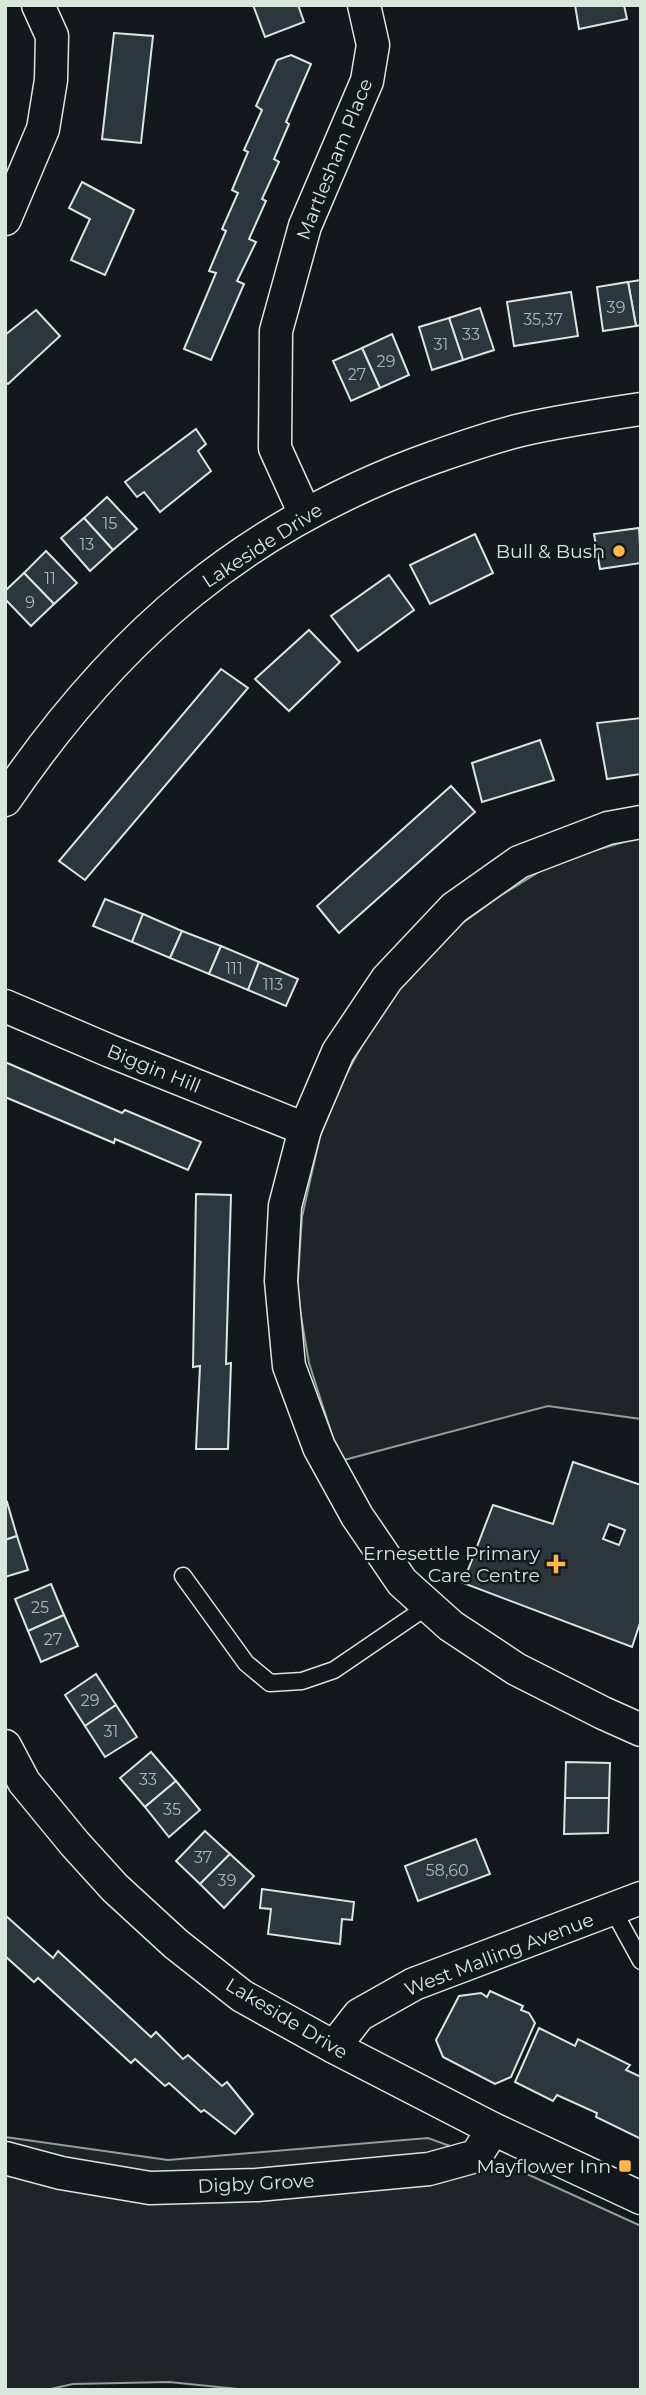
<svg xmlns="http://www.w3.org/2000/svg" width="646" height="2395" font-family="Montserrat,sans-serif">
	<rect width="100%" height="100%" fill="#14181c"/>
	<!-- green -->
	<g fill="#202428" stroke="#939e99" stroke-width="2">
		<polygon points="641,837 641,1419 548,1406 344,1460 333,1438 309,1363 297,1293 302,1217 320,1136 342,1082 380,1013 411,971 450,932 500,896 542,870 593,851"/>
		<polygon points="5,2137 168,2160 428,2138 527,2174 641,2226 641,2390 248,2390 169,2382 73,2384 46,2390 5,2390"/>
	</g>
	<!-- building -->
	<g fill="#2c363c" stroke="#d8e6dc" stroke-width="2" fill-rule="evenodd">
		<polygon points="253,5 298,5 304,22 265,37"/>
		<polygon points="575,5 624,5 627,19 579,29"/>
		<polygon points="114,33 153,36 141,143 102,139"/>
		<polygon points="291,55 311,64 286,122 289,124 274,159 279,162 262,199 266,201 249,239 256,242 237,281 244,284 211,360 184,349 216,273 209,271 226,231 222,229 238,193 232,190 248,152 244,150 262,110 256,106 277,60"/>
		<polygon points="82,182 134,210 105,275 71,260 90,219 69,208"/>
		<polygon points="641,280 641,325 636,326 628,282"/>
		<polygon points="628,282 636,326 603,331 597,287"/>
		<polygon points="571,292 578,336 514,346 507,302"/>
		<polygon points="480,308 494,350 463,360 449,318"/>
		<polygon points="36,310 60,336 8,384 5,382 5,335"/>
		<polygon points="449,318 463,360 432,370 419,327"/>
		<polygon points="392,334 409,375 380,388 362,348"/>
		<polygon points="362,348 380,388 351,401 333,361"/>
		<polygon points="196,429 206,444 198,451 211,471 160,512 144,492 137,497 125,482"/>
		<polygon points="107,497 137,529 113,550 84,518"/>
		<polygon points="84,518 113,550 90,571 61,538"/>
		<polygon points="639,528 641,563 600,569 594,534"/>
		<polygon points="475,534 493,573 430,604 410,565"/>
		<polygon points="46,551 77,583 54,604 24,573"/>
		<polygon points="24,573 54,604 31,626 5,599 5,591"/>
		<polygon points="389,575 414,610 358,651 331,616"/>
		<polygon points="309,630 340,662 289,711 255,679"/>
		<polygon points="221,669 248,688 85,880 59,861"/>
		<polygon points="641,718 641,774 607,779 597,723"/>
		<polygon points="540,740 554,780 482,802 472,763"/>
		<polygon points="451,786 475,812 339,933 317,906"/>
		<polygon points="105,899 143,914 132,942 93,926"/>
		<polygon points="143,914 182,931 170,958 132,942"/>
		<polygon points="182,931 221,946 209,974 170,958"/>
		<polygon points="221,946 259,962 248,990 209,974"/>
		<polygon points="259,962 298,979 286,1006 248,990"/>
		<polygon points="5,1062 122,1113 125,1110 201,1142 188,1170 115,1139 114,1143 5,1097"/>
		<polygon points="196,1194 231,1195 226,1364 231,1363 228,1449 196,1449 200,1366 193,1367"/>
		<path d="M573,1462l68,23v135l-9,27 -169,-64 30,-78 60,19zM609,1524l16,6 -6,15 -16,-6z"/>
		<polygon points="7,1502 17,1536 5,1540 5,1503"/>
		<polygon points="17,1536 28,1570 5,1577 5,1540"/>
		<polygon points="51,1584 64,1615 28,1631 15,1599"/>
		<polygon points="64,1615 78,1646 41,1662 28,1631"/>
		<polygon points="96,1674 116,1705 85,1726 65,1695"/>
		<polygon points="116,1705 137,1737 105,1757 85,1726"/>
		<polygon points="151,1752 176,1781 145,1807 120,1778"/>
		<polygon points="566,1762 610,1763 609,1798 565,1798"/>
		<polygon points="176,1781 200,1810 169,1837 145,1807"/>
		<polygon points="565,1798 609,1798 608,1833 564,1834"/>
		<polygon points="205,1831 230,1854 200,1884 176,1861"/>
		<polygon points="476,1839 490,1874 418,1901 405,1866"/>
		<polygon points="230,1854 254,1876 224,1908 200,1884"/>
		<polygon points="262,1889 354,1902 352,1920 342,1919 340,1944 268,1934 271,1909 260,1908"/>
		<polygon points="5,1915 53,1958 58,1951 151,2037 156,2032 183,2059 188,2055 222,2086 227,2082 253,2114 235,2134 204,2110 201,2112 169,2083 165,2086 135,2059 131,2063 38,1978 34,1982 5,1956"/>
		<polygon points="490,1991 523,2006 521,2010 529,2013 535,2023 511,2077 495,2084 443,2057 436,2040 459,1996 481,1993 487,1997"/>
		<polygon points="539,2028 575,2046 578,2039 630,2065 626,2070 641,2077 641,2139 596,2117 597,2113 557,2095 553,2101 515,2082"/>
	</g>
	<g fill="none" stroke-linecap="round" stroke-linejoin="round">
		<!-- service casing -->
		<g stroke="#d8e6dc" stroke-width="19">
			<g id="service">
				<polyline points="183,1576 246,1663 270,1683 302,1681 334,1670 428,1606"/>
				<polyline points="613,1910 641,1961"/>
			</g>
		</g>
		<!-- minor casing -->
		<g stroke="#d8e6dc" stroke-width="35">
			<g id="minor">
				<polyline points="5,219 43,129 51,80 52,36 38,5"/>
				<polyline points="305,514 275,448 276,331 305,226 367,81 373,45 364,5"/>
				<path d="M5,800c112,-165 241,-276 430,-343 29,-10 57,-20 86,-27 39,-9 80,-15 120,-21"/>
				<polyline points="641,822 608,828 519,862 454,908 387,979 338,1052 305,1129 285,1206 281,1281 289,1366 319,1447 357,1516 402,1582 451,1626 516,1669 603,1713 641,1730"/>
				<polyline points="5,1006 110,1051 305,1129"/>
				<polyline points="5,1746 24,1782 75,1844 115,1888 176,1944 242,1996 334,2047 493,2129 641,2198"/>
				<polyline points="334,2047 359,2015 414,1984 641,1898"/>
				<polyline points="5,2158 61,2173 150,2188 257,2185 429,2169 476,2156 493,2129"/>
			</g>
		</g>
		<!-- service -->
		<use href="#service" stroke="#14181c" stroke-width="16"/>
		<!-- minor -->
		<use href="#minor" stroke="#14181c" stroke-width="32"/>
	</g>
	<!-- markers -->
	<g fill="#ffb74d" stroke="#14181c" stroke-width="2.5">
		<circle cx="619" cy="551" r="7"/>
		<path d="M552.5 1553.5h7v7h7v7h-7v7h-7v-7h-7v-7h7z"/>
		<rect x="618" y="2159" width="14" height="14" rx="3.5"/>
	</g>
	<g text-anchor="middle" stroke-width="5" stroke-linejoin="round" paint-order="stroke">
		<!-- number labels -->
		<g font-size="16" fill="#adbab4">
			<text x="616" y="313">39</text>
			<text x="543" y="325">35,37</text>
			<text x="471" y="340">33</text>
			<text x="441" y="350">31</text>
			<text x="386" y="367">29</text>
			<text x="357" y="380">27</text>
			<text x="110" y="529">15</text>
			<text x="87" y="550">13</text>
			<text x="50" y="584">11</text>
			<text x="30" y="608">9</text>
			<text x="234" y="974">111</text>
			<text x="273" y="990">113</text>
			<text x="40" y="1613">25</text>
			<text x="53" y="1645">27</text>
			<text x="90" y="1706">29</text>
			<text x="111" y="1737">31</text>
			<text x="148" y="1785">33</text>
			<text x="172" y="1815">35</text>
			<text x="203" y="1863">37</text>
			<text x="447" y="1876">58,60</text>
			<text x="227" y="1886">39</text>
		</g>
		<!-- street labels -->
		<g font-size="19" fill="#d8e6dc" stroke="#14181c">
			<text transform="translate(334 159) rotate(-68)" y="7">Martlesham Place</text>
			<text transform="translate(262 545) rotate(-33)" y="7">Lakeside Drive</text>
			<text transform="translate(154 1068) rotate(22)" y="7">Biggin Hill</text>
			<text transform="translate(499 1954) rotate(-21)" y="7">West Malling Avenue</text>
			<text transform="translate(287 2018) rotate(31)" y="7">Lakeside Drive</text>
			<text transform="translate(256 2183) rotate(-3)" y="7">Digby Grove</text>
		</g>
		<!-- poi labels -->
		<g font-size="19" fill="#d8e6dc" stroke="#14181c" text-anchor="end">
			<text x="605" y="558">Bull &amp; Bush</text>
			<text x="540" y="1560">Ernesettle Primary<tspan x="540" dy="22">Care Centre</tspan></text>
			<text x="611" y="2173">Mayflower Inn</text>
		</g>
	</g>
	<!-- border -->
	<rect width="646" height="2395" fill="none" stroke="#d8e6dc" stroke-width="14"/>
</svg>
